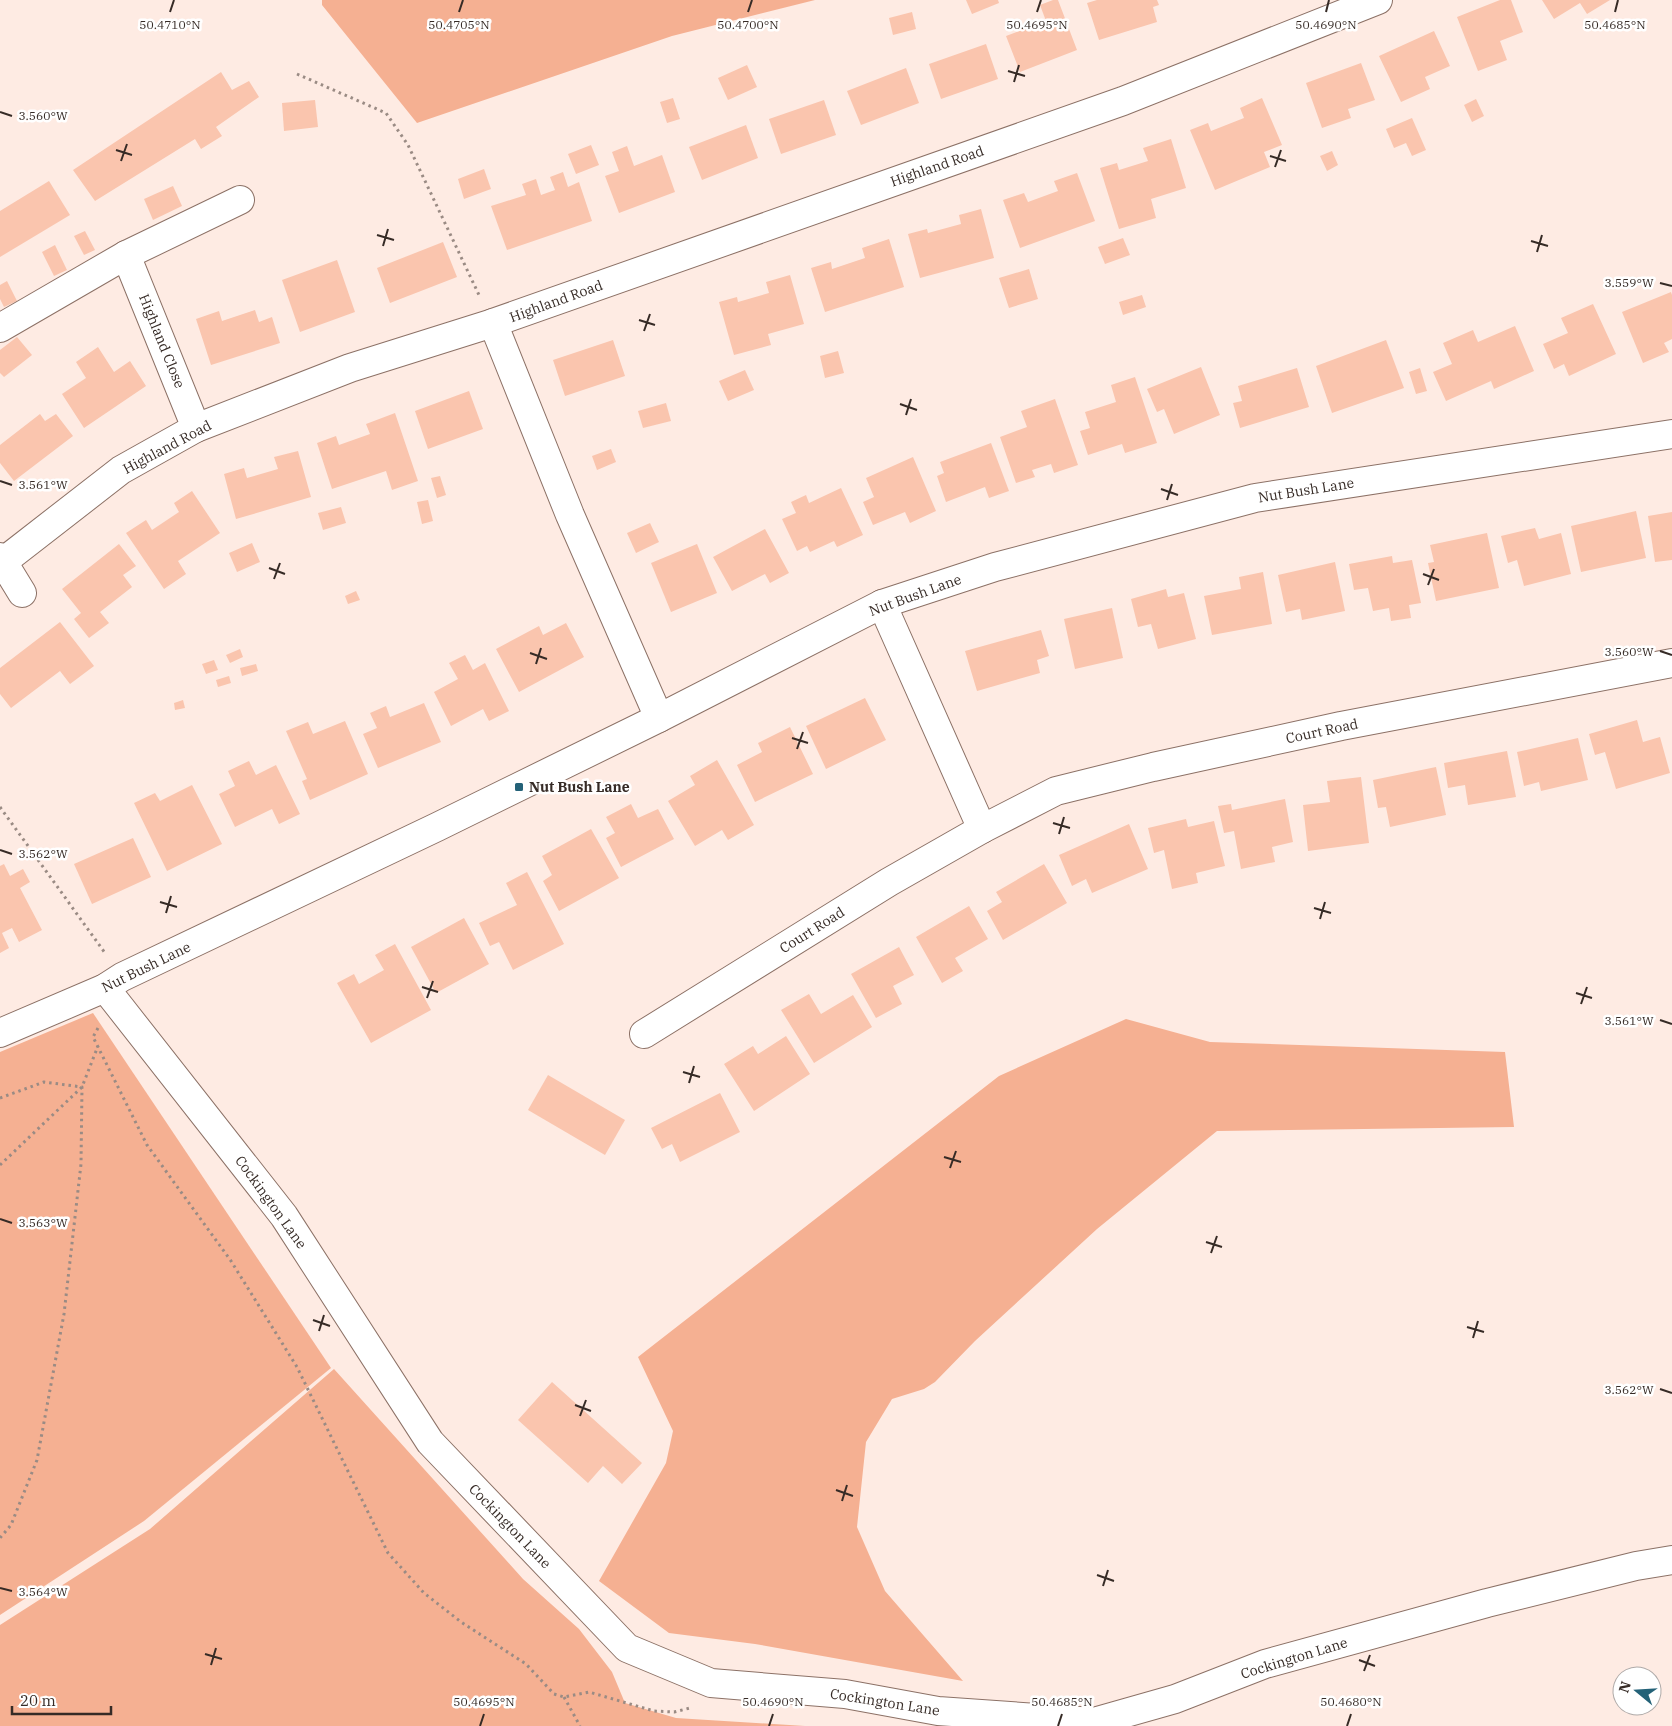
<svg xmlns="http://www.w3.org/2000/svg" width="1672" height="1726" font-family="'IBM Plex Serif',serif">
	<rect width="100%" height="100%" fill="#feebe3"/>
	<!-- green -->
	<g fill="#f5b092">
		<polygon points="322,0 815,0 672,36 417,123 322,5"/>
		<polygon points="93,1013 331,1368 144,1521 0,1615 0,1052"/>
		<polygon points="1126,1019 1210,1042 1505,1052 1514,1127 1217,1131 1097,1229 975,1341 935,1382 924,1389 892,1399 866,1442 857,1527 885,1591 963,1681 755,1644 669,1633 599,1581 666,1463 673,1431 638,1357 999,1076"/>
		<polygon points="334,1369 523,1579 579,1629 612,1672 625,1703 676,1718 805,1726 0,1726 0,1625 150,1529"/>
	</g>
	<!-- building -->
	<g fill="#fac5ae">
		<polygon points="966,0 998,0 999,3 972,14"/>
		<polygon points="1053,0 1058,0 1077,50 1020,72 1006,36 1046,21 1040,5"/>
		<polygon points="1097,0 1157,0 1159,5 1153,7 1157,22 1099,40 1087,3"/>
		<polygon points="1500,0 1511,0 1523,32 1500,41 1507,60 1478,71 1457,17"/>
		<polygon points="1542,0 1610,0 1587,14 1580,3 1554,19"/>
		<polygon points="912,12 916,29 893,35 889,18"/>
		<polygon points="1434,31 1450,66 1425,77 1430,89 1401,102 1379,56"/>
		<polygon points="986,44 998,79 941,99 929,64"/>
		<polygon points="1361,63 1375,100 1348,109 1351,118 1322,128 1306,83"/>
		<polygon points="747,65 757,87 728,100 718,78"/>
		<polygon points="906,68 919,103 861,125 847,91"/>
		<polygon points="221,72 232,90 249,81 259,97 216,127 222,136 201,149 195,139 95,201 73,170"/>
		<polygon points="673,98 680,119 667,123 660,102"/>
		<polygon points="1262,98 1282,145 1264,152 1270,167 1215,190 1190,130 1208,123 1211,131 1244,118 1240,108"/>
		<polygon points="1476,99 1484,116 1472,122 1464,105"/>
		<polygon points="315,100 318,127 284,131 282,103"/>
		<polygon points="824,100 836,135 781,154 769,119"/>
		<polygon points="1412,118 1426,150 1412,156 1406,143 1394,148 1386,129"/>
		<polygon points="746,125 758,158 702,180 689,147"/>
		<polygon points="1171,139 1186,188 1151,199 1156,218 1119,229 1100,168 1117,163 1119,170 1148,161 1143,148"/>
		<polygon points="591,145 599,165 576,174 568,154"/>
		<polygon points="627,146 634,166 662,155 675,192 619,213 605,176 619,171 612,152"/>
		<polygon points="1332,151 1338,165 1327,171 1320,156"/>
		<polygon points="484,169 491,189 464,199 458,179"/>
		<polygon points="563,172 568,187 579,182 592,221 507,250 491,206 526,195 522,184 536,179 541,195 555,190 550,177"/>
		<polygon points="1077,173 1095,221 1020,248 1003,200 1024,193 1028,202 1058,191 1054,181"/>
		<polygon points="49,181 70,215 0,257 0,211"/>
		<polygon points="173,186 182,206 153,220 144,199"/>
		<polygon points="981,209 994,258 920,278 908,234 927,229 928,233 961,224 959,215"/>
		<polygon points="85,231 95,250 84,255 74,236"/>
		<polygon points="1123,238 1130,255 1105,264 1098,247"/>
		<polygon points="889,239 904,287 825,312 811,268 831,262 832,269 865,258 862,248"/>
		<polygon points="443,242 457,277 390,303 377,268"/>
		<polygon points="55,245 67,270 54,276 42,252"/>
		<polygon points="337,260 355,312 300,332 282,280"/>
		<polygon points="1029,269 1038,299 1009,308 999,278"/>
		<polygon points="790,275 804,324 768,334 771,345 734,355 719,302 737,297 738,302 769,293 766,282"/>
		<polygon points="7,281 17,301 4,307 0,299 0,285"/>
		<polygon points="1671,292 1672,295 1672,339 1664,343 1669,352 1643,363 1622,312"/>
		<polygon points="1142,295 1146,307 1123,315 1119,302"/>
		<polygon points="1593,304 1616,354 1569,376 1564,364 1554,369 1543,344 1568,333 1561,318"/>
		<polygon points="255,310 259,322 272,317 280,343 211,365 196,319 219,311 222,321"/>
		<polygon points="1515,326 1534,371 1494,389 1491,381 1446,401 1433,372 1452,364 1443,343 1473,330 1478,342"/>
		<polygon points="17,337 32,355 4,377 0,373 0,350"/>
		<polygon points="613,340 625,376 565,396 553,360"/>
		<polygon points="1386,340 1404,388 1332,413 1316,366"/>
		<polygon points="98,347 114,372 130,361 146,386 84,428 62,394 86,378 76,362"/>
		<polygon points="838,351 844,373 825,378 820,356"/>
		<polygon points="1201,367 1220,415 1174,434 1164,409 1157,412 1147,389"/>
		<polygon points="1297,368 1309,407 1240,428 1233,403 1242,401 1238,386"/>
		<polygon points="1420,368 1427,391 1416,394 1409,372"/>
		<polygon points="745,370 754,390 728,401 719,381"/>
		<polygon points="1135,377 1157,443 1125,453 1122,444 1088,455 1080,431 1090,428 1085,412 1116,402 1111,385"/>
		<polygon points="469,391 483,429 428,449 415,411"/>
		<polygon points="1055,399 1078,465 1054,473 1051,464 1032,470 1035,477 1016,483 1000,437 1027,427 1021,411"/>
		<polygon points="666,403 671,421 643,428 638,411"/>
		<polygon points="395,413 418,481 392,490 386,471 332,489 317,443 336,436 339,445 370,434 366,424"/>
		<polygon points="40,414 45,421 56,414 73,436 14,481 0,463 0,445"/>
		<polygon points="991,443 1009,491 989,498 985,487 946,502 937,476 944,473 940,462"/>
		<polygon points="611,449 616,462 597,470 592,456"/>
		<polygon points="298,451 311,497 236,519 224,474 244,468 247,478 278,469 274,457"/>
		<polygon points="913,457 936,511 910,523 905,512 873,525 863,502 874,497 866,478"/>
		<polygon points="440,476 446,495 437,498 431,478"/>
		<polygon points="841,488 863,535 837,547 834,541 810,552 807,546 797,551 782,519 796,513 791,502 806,495 809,503"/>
		<polygon points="192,491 220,533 178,561 186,574 164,589 126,533 146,520 152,530 179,512 174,503"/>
		<polygon points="428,500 433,521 422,524 417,502"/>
		<polygon points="341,507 346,523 323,530 318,513"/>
		<polygon points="1636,511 1646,558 1581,572 1571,526"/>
		<polygon points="1672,512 1672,560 1655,562 1648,516"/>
		<polygon points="650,523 659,542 636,553 627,533"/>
		<polygon points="1535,528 1539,539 1561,533 1571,574 1524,586 1517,560 1508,563 1501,536"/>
		<polygon points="765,529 789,573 770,583 765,574 732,591 713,557"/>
		<polygon points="1487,533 1499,588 1436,601 1428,563 1434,562 1430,545"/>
		<polygon points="252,543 260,562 237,572 229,553"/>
		<polygon points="119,544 136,566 123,575 132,587 100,612 109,623 89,638 74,619 81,613 62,589"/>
		<polygon points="697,544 717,593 671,612 651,563"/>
		<polygon points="1392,556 1393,563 1412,560 1421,603 1409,605 1411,618 1391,621 1389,608 1373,611 1368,588 1354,590 1349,564"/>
		<polygon points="1335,562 1345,611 1302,620 1300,609 1286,612 1278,575"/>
		<polygon points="1263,572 1272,624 1212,635 1204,596 1241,589 1239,577"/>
		<polygon points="1166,589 1168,597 1184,593 1196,639 1158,649 1151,624 1138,627 1131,599"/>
		<polygon points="356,591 360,600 348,604 345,596"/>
		<polygon points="1112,608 1123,658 1075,669 1064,619"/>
		<polygon points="60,622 94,666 70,684 60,671 11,708 0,694 0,668"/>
		<polygon points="566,623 584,657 519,692 496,649 539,626 543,635"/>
		<polygon points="1041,630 1049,656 1037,660 1040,673 977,691 965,651"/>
		<polygon points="240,649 243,657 230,663 226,655"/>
		<polygon points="465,655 473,670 485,663 509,711 489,721 483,709 451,726 434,692 458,679 449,663"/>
		<polygon points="214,660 218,670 206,674 202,664"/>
		<polygon points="256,664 258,671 242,676 240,668"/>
		<polygon points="229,676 231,683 218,687 216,680"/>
		<polygon points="865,698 886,740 826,769 806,726"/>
		<polygon points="183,700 185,708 175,710 174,703"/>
		<polygon points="424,703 441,742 378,768 363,734 377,728 370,713 386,706 390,717"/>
		<polygon points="1637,720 1643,742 1660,737 1670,773 1616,789 1605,752 1595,755 1589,734"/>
		<polygon points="345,721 368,774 310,800 302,781 307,779 286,731 308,722 313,734"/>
		<polygon points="790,727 813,774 755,802 737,765 762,752 758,743"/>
		<polygon points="1578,738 1588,780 1541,791 1539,782 1524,786 1517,752"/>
		<polygon points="1507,751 1516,797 1468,805 1465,785 1448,788 1444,763"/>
		<polygon points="717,760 754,825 728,840 722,830 695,846 668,801 695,785 690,776"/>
		<polygon points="249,761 256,775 276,765 300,814 279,824 272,809 235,827 219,794 235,786 228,771"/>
		<polygon points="1436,767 1446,815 1390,827 1386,807 1378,808 1373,780"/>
		<polygon points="1361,777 1369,843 1308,851 1303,805 1330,802 1327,781"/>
		<polygon points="192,785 222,844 167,871 134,803 155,793 160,801"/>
		<polygon points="1285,799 1293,842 1272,847 1275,862 1241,869 1234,831 1224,833 1218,806 1231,804 1232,810"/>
		<polygon points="631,804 638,818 658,809 674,839 621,867 606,838 615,833 606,817"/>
		<polygon points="1186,819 1188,827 1214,821 1225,866 1196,873 1198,883 1172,889 1164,850 1154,853 1148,828"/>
		<polygon points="1129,824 1148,869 1092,893 1086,879 1072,886 1059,855"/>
		<polygon points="591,829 619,878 559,911 543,881 552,875 542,856"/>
		<polygon points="133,838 151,877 92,904 74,864"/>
		<polygon points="4,864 10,876 23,869 30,882 20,888 42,930 19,942 12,928 2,933 9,948 0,953 0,866"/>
		<polygon points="1044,864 1067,903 1003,940 987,911 1002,902 996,892"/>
		<polygon points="527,872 564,944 513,970 499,942 490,946 479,923 517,905 506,883"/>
		<polygon points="969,906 988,939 955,958 963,971 942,983 916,937"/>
		<polygon points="464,918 489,964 436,993 411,947"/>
		<polygon points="395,944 431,1010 371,1043 337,983 354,974 359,984 384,970 375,955"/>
		<polygon points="899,947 914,975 893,986 902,1004 876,1018 851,974"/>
		<polygon points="809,994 821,1014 853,995 872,1027 814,1063 781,1010"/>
		<polygon points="786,1036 810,1074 754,1111 724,1064 753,1046 758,1054"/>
		<polygon points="548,1075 625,1120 605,1155 528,1110"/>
		<polygon points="720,1093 740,1132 680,1162 672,1144 662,1149 651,1128"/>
		<polygon points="552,1382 642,1463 622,1484 603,1466 588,1483 518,1420"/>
	</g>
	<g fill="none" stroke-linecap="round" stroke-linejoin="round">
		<!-- minor casing -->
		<g stroke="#8c7166" stroke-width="30">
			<g id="minor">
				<polyline points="126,255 196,428"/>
				<polyline points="493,323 570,515 659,718"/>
				<polyline points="0,328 126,255 240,200"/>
				<polyline points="0,557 22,593"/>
				<polyline points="4,561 121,470 196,428 350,368 493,323 1123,101 1378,0"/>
				<polyline points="882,604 982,829"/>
				<polyline points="105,988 284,1216 430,1442 627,1648 711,1683 845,1694 938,1711 1094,1722 1175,1699 1265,1664 1487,1603 1636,1566 1672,1560"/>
				<polyline points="644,1034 889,882 982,829 1056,791 1153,767 1341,726 1672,663"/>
			</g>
		</g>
		<!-- tertiary casing -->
		<g stroke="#8c7166" stroke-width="30">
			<polyline id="tertiary" points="0,1033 105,988 122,977 437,827 659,718 882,604 995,567 1255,498 1672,434"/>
		</g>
		<!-- path -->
		<g stroke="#9a8b84" stroke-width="3" stroke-dasharray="2.5 4" stroke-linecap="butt">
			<polyline points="297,74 386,113 408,145 479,295"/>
			<polyline points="0,807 105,953"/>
			<polyline points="98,1028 93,1037 147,1145 231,1261 297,1367 388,1553 424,1593 461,1622 526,1664 554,1694 564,1697 589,1692 654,1711 674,1712 690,1708"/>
			<polyline points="0,1098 44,1082 82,1087 81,1164 64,1314 37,1460 11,1525 0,1538"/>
			<polyline points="0,1165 82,1087 98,1046"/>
			<polyline points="564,1697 580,1726"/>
		</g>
		<!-- minor -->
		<use href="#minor" stroke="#fff" stroke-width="28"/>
		<!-- tertiary -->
		<use href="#tertiary" stroke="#fff" stroke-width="28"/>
	</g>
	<!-- ticks -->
	<path fill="none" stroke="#362b26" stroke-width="2" d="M170,12l4,-12M459,12l4,-12M748,12l4,-12M1037,12l4,-12M1326,12l3,-12M1615,12l3,-12M1008,71l17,5M1014,82l5,-17M0,112l12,4M116,150l16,5M1270,156l16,5M121,161l6,-17M1275,167l6,-17M377,235l17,5M1531,241l17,5M383,246l5,-17M1537,252l5,-17M1660,283l12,3M639,320l16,5M644,331l6,-17M900,404l17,6M906,415l5,-16M0,481l12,4M1161,489l17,6M1167,500l5,-16M269,568l16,6M1423,574l16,6M274,579l6,-16M1428,585l6,-16M1660,651l12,4M530,653l17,6M536,664l5,-16M792,738l16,5M797,749l6,-17M1053,823l17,5M1059,834l5,-17M0,850l12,4M160,902l17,5M1314,908l17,5M166,913l5,-17M1320,919l5,-17M422,987l16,5M1576,993l16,5M427,998l6,-17M1581,1004l6,-17M1660,1020l12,4M683,1072l17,5M689,1083l5,-17M944,1157l17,5M950,1168l6,-17M0,1219l12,4M1206,1242l16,5M1211,1253l6,-17M313,1320l17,6M1467,1327l17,5M319,1331l5,-16M1473,1338l5,-17M1660,1389l12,4M575,1405l16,6M580,1416l6,-16M836,1490l17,6M842,1501l5,-16M1097,1575l17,6M1103,1586l5,-16M0,1588l12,3M205,1654l17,5M1359,1660l16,6M211,1665l5,-17M1364,1671l6,-16M480,1726l4,-12M769,1726l4,-12M1058,1726l4,-12M1347,1726l4,-12"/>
	<!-- markers -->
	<rect fill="#246278" stroke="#fff" stroke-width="2" x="514" y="782" width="10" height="10" rx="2.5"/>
	<g text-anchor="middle" stroke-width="5" stroke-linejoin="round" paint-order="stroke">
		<!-- street labels -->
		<g font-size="14" fill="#362b26" stroke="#fff">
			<text transform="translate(937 166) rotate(-19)" y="5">Highland Road</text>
			<text transform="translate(556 301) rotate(-20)" y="5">Highland Road</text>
			<text transform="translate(162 341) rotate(68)" y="5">Highland Close</text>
			<text transform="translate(167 447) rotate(-28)" y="5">Highland Road</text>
			<text transform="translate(1306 490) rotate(-9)" y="5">Nut Bush Lane</text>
			<text transform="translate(915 595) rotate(-20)" y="5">Nut Bush Lane</text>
			<text transform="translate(1322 731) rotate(-12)" y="5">Court Road</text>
			<text transform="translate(812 930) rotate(-32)" y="5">Court Road</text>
			<text transform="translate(146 967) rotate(-26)" y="5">Nut Bush Lane</text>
			<text transform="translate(271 1202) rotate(54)" y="5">Cockington Lane</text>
			<text transform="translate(510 1526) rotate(46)" y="5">Cockington Lane</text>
			<text transform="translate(1294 1658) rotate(-17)" y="5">Cockington Lane</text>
			<text transform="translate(885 1702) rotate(9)" y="5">Cockington Lane</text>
		</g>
		<!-- poi labels -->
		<g font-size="14" font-weight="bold" fill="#362b26" stroke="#fff" text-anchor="start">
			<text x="529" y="792">Nut Bush Lane</text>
		</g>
	</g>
	<g font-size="12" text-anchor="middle" fill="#362b26" stroke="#fff" stroke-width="5" stroke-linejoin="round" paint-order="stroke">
		<text x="170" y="29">50.4710°N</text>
		<text x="459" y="29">50.4705°N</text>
		<text x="748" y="29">50.4700°N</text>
		<text x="1037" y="29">50.4695°N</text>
		<text x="1326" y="29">50.4690°N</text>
		<text x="1615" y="29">50.4685°N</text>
		<text x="43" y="120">3.560°W</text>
		<text x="1629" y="287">3.559°W</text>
		<text x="43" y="489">3.561°W</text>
		<text x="1629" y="656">3.560°W</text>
		<text x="43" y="858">3.562°W</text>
		<text x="1629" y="1025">3.561°W</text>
		<text x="43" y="1227">3.563°W</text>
		<text x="1629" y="1394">3.562°W</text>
		<text x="43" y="1596">3.564°W</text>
		<text x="484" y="1706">50.4695°N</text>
		<text x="773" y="1706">50.4690°N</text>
		<text x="1062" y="1706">50.4685°N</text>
		<text x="1351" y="1706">50.4680°N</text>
	</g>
	<!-- north arrow -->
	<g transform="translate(1637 1691) rotate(288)"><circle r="24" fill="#ffffff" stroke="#afaaa8"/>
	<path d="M0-4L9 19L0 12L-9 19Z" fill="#246278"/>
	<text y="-8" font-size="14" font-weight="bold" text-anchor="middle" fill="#362b26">N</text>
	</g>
	<!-- scale -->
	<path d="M12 1706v8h99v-8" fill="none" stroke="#362b26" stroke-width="2.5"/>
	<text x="20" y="1706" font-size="15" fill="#362b26" stroke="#ffffff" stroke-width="4" paint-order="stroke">20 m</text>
</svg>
